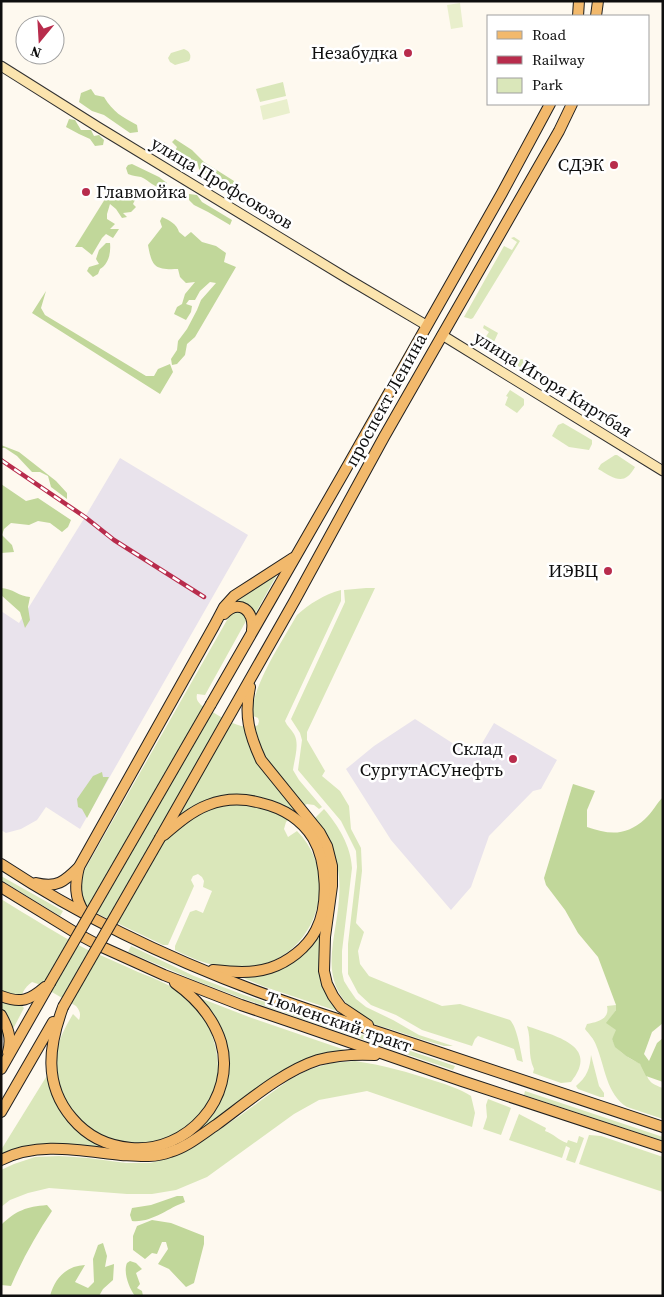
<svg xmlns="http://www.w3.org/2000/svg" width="664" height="1297" font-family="'Source Serif 4',serif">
	<rect width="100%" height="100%" fill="#fef9ef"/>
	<!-- industrial -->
	<g fill="#e9e3ec">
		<polygon points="120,458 248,535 80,829 46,807 37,820 21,829 6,833 1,830 1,611 19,623 85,517"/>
		<polygon points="415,719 474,757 494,723 557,760 541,789 533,791 489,836 471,887 451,910 391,840 346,769 374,746"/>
	</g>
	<!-- green -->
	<g fill="#dae7ba">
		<path d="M184,49c6,2 8,7 5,12l-14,4 -5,-3 -2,-4 3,-5z"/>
		<polygon points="283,82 286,96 260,102 256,89"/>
		<polygon points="514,237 520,241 473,318 471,319 464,317 504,246 512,250 517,242 511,238"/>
		<polygon points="484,325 498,333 493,344 519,360 522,359 528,363 526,366 520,367 476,341 476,337 483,341 489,332 483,328"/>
		<polygon points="510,390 524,399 524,405 517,413 505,405 508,397 506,396"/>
		<polygon points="563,423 592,440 592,444 589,450 569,447 552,436 558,425"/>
		<path d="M615,455h2l18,12c-11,20 -21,11 -37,2l3,-5z"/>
		<path d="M278,573l-23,41c-6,-10 -12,-10 -23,-11z"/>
		<path d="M366,588h9l-68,144v8l18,31 -3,5 18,15 9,15 2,23 10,19 1,23 -6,52 8,9 -6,19 2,13 9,12 73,30 18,-2 50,16c7,7 11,32 13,42l-6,-2 -3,-11 -36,-13 -3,3 -3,7 -50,-16 -26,-15 -25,-10 -13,-12 -10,-19v-30l9,-77 -1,-16 -15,-30 -43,-51 4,-30 -2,-7 -9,-14 54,-117 -1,-12z"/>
		<path d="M341,590v11l-56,120c2,5 6,8 9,13 6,10 0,26 -1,36l6,10 23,27 -3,2 -5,-4 -7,-1 -4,2 -17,16 -2,7 4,8 9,-6c44,44 21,123 -41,135 -29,6 -56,-3 -81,-16v-4l15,-34 6,-2 7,3 9,-22 -9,-4 1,-6 -2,-4 -4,-3 -5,2 -2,4 3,6 -26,59h-5c-15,-7 -31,-15 -46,-22 -10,-5 -23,-10 -31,-18 -8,-10 -6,-23 -2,-34l147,-258c8,-3 14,-1 15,8l-41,74 -8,-1c-1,5 0,7 4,11 14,8 43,29 57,20l1,-4 -1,-3 -7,-3c4,-34 29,-70 46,-100 12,-11 28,-21 44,-25z"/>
		<path d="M324,809c14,16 27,37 28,59l-10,83v21l2,9 5,8 7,10 10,8 27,13 26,15 34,11h-9c-17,-5 -34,-10 -51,-16 -8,-3 -17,-4 -25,-9 -63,-39 -24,-87 -29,-144 -2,-23 -12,-41 -24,-59z"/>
		<polygon points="1,876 63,911 60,916 1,880"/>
		<path d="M1,899c28,17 56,35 85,50 18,8 35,15 52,23 18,7 36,14 50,27 20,19 30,44 30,71 0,12 -4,26 -11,36 -2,4 -7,8 -10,11 -11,11 -23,20 -38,25 -7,2 -15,2 -23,2 -47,-1 -85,-44 -79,-92 2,-14 9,-26 16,-38l6,6c2,-6 1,-9 -3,-14l-38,-22 -6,-2c-8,6 -11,12 -12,22l4,4 -10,19 -10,8 -3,-1z"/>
		<polygon points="322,925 322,971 343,1013 265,987 241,977 280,968"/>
		<polygon points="131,946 194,976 244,995 455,1066 453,1070 244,999 194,980 128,952"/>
		<polygon points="200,998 249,1017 348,1051 324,1055 187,1140 173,1147 188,1138 203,1124 212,1115 219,1104 227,1059 200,1000"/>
		<path d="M616,1005v5l-9,13 10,7 -5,9c4,9 10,15 19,20 3,2 8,3 10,6 9,13 4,17 22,23v31l-36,-12c-21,-13 -22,-41 -31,-62 -2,-6 -7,-11 -11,-16l2,-5c11,-2 23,-5 20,-18z"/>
		<path d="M527,1026c27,10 74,19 44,56l-10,1 -28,-10 1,-4c-7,-15 -2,-28 -7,-43z"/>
		<path d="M591,1055l8,31 5,7v4h-4l-22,-8 -2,-3c11,-9 14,-18 15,-31z"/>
		<path d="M355,1061c28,4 53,11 80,20 13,4 25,8 36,15l4,17 -3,14 -105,-36 -48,9 -25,14 -87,63 -31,13 -24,4h-25l-78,-6 -21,5 -18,7 -9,7v-37l13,-6 21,-7 24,-1 29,2 38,5h24l23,-6 19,-9 49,-33 48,-35 19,-10 23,-7z"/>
		<path d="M48,1074c3,28 20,54 46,68 6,4 14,6 22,8l-86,-4 -19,4 -10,5v-5z"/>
		<polygon points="525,1091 663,1137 663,1141 524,1095"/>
		<polygon points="488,1099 511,1108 501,1135 483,1129 487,1117 486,1105"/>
		<path d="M519,1114l27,14 -1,3c9,3 13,9 22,12l1,-3 9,3 2,-7 5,2 -9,25 -9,-3 4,-12 -4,-2 -4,12 -53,-18z"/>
		<polygon points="589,1135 601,1136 663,1157 663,1192 579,1164"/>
	</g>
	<!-- forest -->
	<g fill="#c1d79a">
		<path d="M91,89l4,6 9,2c9,15 18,20 33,28l1,7 -8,1 -26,-18 -12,-4 -13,-9 2,-9z"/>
		<polygon points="69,119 75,120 81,130 91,130 94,136 99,135 104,140 103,145 95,146 90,139 79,134 66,127"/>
		<polygon points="175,139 192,150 204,162 234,181 231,189 212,181 209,175 200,173 197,161 188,162 185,156 185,162 168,155 162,148 164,142 175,151 177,147 172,142"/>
		<path d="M132,164l27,13 8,6 -2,5c-10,1 -15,-7 -24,-11 -4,-1 -8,-1 -13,-3l-2,-6 2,-3z"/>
		<polygon points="110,191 118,193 125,197 131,195 135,200 133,204 136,207 131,212 123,213 127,217 122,218 116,209 110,204 107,214 107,219 115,224 110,229 119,229 113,238 106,234 102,238 92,255 82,247 75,247"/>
		<polygon points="189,194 197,195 202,202 232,220 230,225 208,212 194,205 189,200"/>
		<path d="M162,217c7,3 15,7 17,15l6,5 6,-5 11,10 14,4 10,7 -2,9 12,5 -41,70 -8,7 -2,11 -8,9 -5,1 -1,-6 6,-9 1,-9 9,-12 10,-19 4,-10 15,-17 -6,-1 -10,9 -5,9h-6l-3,4 6,2 -1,6 -5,8 -12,-6 3,-7 5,-3 3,-10 10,-12 -9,1 -6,-6 -2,-8c-23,1 -26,-2 -30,-24l14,-18 -2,-6z"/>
		<path d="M106,243h4c1,9 -1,21 -10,26l-2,5 -5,3 -6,-6 2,-4 10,-3 -3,-5 3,-9z"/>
		<polygon points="46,291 41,308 45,315 146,376 154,376 158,369 170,364 173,372 160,394 32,313"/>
		<polygon points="1,445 19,452 56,481 67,493 67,499 51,487 48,476 40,472 32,472 17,456 5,448 1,448"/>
		<polygon points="1,484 26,501 38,498 71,520 68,527 62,532 50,523 38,521 29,525 11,523 4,529 2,535 12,545 14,552 1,553"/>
		<path d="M1,588c11,0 19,9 29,9l-2,10 2,13 -5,8 -5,-16 -19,-17z"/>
		<polygon points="102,772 103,777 109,777 87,818 82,809 78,807 77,799 93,776"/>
		<path d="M573,784l22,7 -8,19v17c23,8 39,9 58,-8 7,-6 11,-15 18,-22v226l-11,9 -8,22 5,7 8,-18 6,-5v44l-17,-6 -6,-12 -14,-8 -11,-9 -3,-8 4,-9 -10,-7 10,-13v-5l-18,-48 -20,-24 -13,-23 -19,-25 -2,-7z"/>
		<path d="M177,1196h6l2,6c-17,6 -33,21 -53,19l-2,-6 2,-7 19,-3z"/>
		<path d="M47,1205l5,6c-16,24 -30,49 -41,75l-10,-1v-60c16,-15 25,-18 46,-20z"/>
		<polygon points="152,1220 171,1223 204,1236 204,1244 194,1283 186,1287 169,1269 158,1264 168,1249 166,1242 162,1242 157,1254 152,1253 145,1259 133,1250 133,1236 137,1226"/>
		<path d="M103,1243l4,13 -2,11 9,-3 -1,16 -10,9 -4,7h-40l-1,-1 -1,1h-7c5,-18 16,-30 35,-31l-10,17 13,6 6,-6 -1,-23 5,-14z"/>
		<path d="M130,1261l6,2 6,6 -6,4 4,11 -3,4 5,3 1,5h-8c-6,-8 -12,-24 -8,-33z"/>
	</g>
	<!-- pitch -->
	<g fill="#e9efcc">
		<polygon points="460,3 463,27 451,29 447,5"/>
		<polygon points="287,99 290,113 263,120 260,106"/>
	</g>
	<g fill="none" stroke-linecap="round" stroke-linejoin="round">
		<!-- secondary casing -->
		<g stroke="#303030" stroke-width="11">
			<g id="secondary">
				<polyline points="1,66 98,127 348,279 426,325"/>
				<polyline points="442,335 663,471"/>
			</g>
		</g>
		<!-- primary casing -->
		<g stroke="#1f1f1f" stroke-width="12">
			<g id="primary">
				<polyline points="578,16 579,1"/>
				<polyline points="596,16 598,1"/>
				<path d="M224,614c15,-16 31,-3 28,16"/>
				<path d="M250,687c-6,28 -1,47 11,73l59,73 7,13 5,20v20l-7,51 -1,34 3,13 6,12 8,11 27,18"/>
				<polyline points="211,704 343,474 502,193 550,104"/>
				<path d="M164,835c14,-12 28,-24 44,-30 18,-7 35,-7 53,-2 21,5 40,16 52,35 14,24 16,67 3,92 -9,18 -28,32 -46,38 -18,6 -38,4 -57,2"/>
				<polyline points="160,838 295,600 384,437 559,131 572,104"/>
				<path d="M1,864c91,60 197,108 300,143 35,12 72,23 107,35 85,28 170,56 255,85"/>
				<path d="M79,867c-4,17 -5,30 5,45"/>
				<path d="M36,883c21,5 28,-1 43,-16l135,-241 10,-19 10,-11 59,-38"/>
				<polyline points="1,887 76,933 102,947 164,975 241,1005 297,1024 462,1081 663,1147"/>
				<path d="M1,996c20,8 29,4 44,-9"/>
				<path d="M63,1007c-14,38 -20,77 9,111 15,18 35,28 59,30 56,5 106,-50 90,-106 -8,-25 -25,-44 -46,-59"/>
				<path d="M1,1015c7,13 11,23 7,37"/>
				<polyline points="1,1069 50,983"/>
				<polyline points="1,1112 53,1022"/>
				<path d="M1,1160c37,-19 81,-9 120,-5 17,1 33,3 49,-3 17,-5 31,-17 46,-27 30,-22 67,-54 102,-65 19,-5 38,-6 57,-5"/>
			</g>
		</g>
		<!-- secondary -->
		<use href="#secondary" stroke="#fbe4ae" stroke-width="9"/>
		<!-- primary -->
		<use href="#primary" stroke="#f2b96c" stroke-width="10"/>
		<!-- rail casing -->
		<g stroke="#b82c4c" stroke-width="4.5">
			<polyline id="rail" points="1,460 85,517 114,540 204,597"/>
		</g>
		<!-- rail -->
		<use href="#rail" stroke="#fff" stroke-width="2.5" stroke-dasharray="8" stroke-linecap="butt"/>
		<!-- primary-bridge casing -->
		<g stroke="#1f1f1f" stroke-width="12" stroke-linecap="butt">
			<g id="primary-bridge">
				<polyline points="50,983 211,704"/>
				<polyline points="63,1007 160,838"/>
			</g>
		</g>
		<!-- primary-bridge -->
		<use href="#primary-bridge" stroke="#f2b96c" stroke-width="10"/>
	</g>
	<!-- markers -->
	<g fill="#b82c4c" stroke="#fff" stroke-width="2">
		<circle cx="408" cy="53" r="5"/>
		<circle cx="614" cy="165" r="5"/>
		<circle cx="86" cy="192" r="5"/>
		<circle cx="608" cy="571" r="5"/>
		<circle cx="513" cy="759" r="5"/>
	</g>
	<g text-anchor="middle" stroke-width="5" stroke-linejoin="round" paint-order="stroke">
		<!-- poi labels -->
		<g font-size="18" fill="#0e0e0e" stroke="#fff" text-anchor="end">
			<text x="398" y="59">Незабудка</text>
			<text x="604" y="171">СДЭК</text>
			<text x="96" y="198" text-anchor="start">Главмойка</text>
			<text x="598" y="577">ИЭВЦ</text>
			<text x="503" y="755">Склад<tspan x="503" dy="21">СургутАСУнефть</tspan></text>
		</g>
		<!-- street labels -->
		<g font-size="18" fill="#0e0e0e" stroke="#fff">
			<text transform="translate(222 183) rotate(31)" y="6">улица Профсоюзов</text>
			<text transform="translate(553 384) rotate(32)" y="6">улица Игоря Киртбая</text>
			<text transform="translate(386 400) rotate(-61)" y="6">проспект Ленина</text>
			<text transform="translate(339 1022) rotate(19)" y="6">Тюменский тракт</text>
		</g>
	</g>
	<!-- border -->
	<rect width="664" height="1297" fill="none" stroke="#0e0e0e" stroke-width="5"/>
	<!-- legend -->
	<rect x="487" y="15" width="162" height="90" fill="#ffffff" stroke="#9f9f9f"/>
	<rect x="497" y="31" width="25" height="8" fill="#f2b96c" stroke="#9f9f9f"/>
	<text x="532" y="40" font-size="15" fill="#0e0e0e">Road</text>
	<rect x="497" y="56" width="25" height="8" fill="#b82c4c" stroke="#9f9f9f"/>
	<text x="532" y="65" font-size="15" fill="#0e0e0e">Railway</text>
	<rect x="497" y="78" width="25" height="15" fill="#dae7ba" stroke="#9f9f9f"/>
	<text x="532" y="90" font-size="15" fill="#0e0e0e">Park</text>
	<!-- north arrow -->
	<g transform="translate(40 40) rotate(198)"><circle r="24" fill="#ffffff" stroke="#9f9f9f"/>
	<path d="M0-4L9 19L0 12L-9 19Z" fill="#b82c4c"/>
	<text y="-8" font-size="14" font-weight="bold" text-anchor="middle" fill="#0e0e0e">N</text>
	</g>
</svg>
